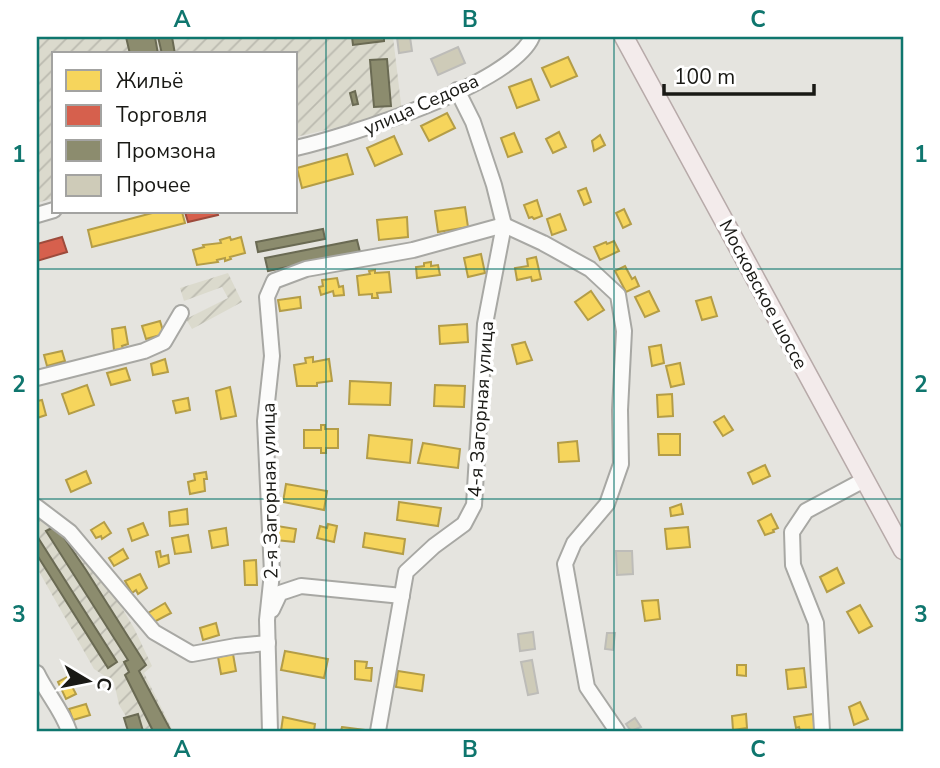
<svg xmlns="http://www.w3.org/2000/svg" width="940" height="768" font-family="'Nunito Sans',sans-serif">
	<defs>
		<pattern id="industrial-furrows" width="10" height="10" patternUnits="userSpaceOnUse" patternTransform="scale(1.75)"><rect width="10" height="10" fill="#dbdacd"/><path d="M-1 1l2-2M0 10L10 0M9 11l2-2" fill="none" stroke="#bbbaaf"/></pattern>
	</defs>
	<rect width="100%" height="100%" fill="#e5e4df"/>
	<!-- industrial -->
	<g fill="url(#industrial-furrows)">
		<polygon points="37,37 393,37 402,112 296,137 296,54 54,54 54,198 37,203"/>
		<polygon points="228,273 242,302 192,329 186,319 228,298 222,287 184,301 180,288"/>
		<polygon points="37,502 113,593 134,628 152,666 144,673 173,731 135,731 119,705 114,682 94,669 37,568"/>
	</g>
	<!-- homes -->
	<g fill="#f6d55c" stroke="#b49d47" stroke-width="2">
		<polygon points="568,57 577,76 551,87 542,68"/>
		<polygon points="531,79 539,100 517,108 509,87"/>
		<polygon points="447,113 455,128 429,141 421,126"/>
		<polygon points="559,132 566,147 553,153 546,139"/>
		<polygon points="514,133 522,152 508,157 501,138"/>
		<polygon points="600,135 605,145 594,151 592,141"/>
		<polygon points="394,136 402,154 375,166 367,148"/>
		<polygon points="347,154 353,174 302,188 297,168"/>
		<polygon points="586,188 591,202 584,205 578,191"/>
		<polygon points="537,200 542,216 534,219 532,217 529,218 524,205"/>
		<polygon points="465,207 468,227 438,232 435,211"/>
		<polygon points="624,209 631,224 623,228 616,213"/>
		<polygon points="156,212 182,212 185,223 92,247 88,230"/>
		<polygon points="560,214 566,230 552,235 547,219"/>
		<polygon points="407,217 408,237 379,240 377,220"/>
		<polygon points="230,237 231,240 241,237 245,253 230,257 231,259 225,261 225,258 217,260 218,262 197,265 193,250 204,247 203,245 221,243 220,240"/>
		<polygon points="614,241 619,251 600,260 594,247 606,242 607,244"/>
		<polygon points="481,254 485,273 468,277 464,258"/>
		<polygon points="536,257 541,279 532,281 531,277 517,280 515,268 528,266 527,259"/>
		<polygon points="431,262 431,266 438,265 440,275 417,278 416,267 424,266 424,263"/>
		<polygon points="625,266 632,279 635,277 639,286 626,292 615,271"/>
		<polygon points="375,270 375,273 389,272 391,292 377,293 378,298 372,298 372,294 359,295 357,276 370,274 369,271"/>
		<polygon points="337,278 339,287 343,286 344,295 334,296 333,291 321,295 319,287 323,286 322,280"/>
		<polygon points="591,291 604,310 588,320 575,302"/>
		<polygon points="649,291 659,311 645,317 635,297"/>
		<polygon points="300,297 301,308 280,311 278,300"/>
		<polygon points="711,297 717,316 702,320 696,301"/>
		<polygon points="160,321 164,334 146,339 142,326"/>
		<polygon points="467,324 468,342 440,344 439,326"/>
		<polygon points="125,327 128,344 122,346 123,349 114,350 112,329"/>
		<polygon points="525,342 532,360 517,364 512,345"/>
		<polygon points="661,345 664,363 652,366 649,347"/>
		<polygon points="62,351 65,361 47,366 44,355"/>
		<polygon points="313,357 313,362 329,359 332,381 317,383 317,386 297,386 294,365 306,363 305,358"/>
		<polygon points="165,359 168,372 153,375 151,364"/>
		<polygon points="680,363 684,384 671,387 666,366"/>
		<polygon points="126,368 130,380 111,385 107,373"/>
		<polygon points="350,381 391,383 390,405 349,404"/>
		<polygon points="87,385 94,405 69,414 62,394"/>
		<polygon points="435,385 465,386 464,407 434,406"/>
		<polygon points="230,387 236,416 221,419 216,391"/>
		<polygon points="672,394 673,416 658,417 657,395"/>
		<polygon points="188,398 190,410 176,413 173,401"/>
		<polygon points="42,400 46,415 37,418 37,401"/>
		<polygon points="724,416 733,430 723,436 714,422"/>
		<polygon points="321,425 325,425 325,429 338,429 338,448 326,448 326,453 321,453 321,448 304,448 304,430 321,430"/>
		<polygon points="658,434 680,434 680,455 659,455"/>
		<polygon points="369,435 412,440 410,463 367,458"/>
		<polygon points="577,441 579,461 559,462 558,443"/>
		<polygon points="423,443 460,449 458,468 418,463"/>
		<polygon points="765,465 770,476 753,484 748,473"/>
		<polygon points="86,471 91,483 71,492 66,480"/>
		<polygon points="206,472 207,479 204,479 205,491 190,494 188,482 195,480 194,474"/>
		<polygon points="286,484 327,491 324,510 283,502"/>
		<polygon points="399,502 441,508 438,526 397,520"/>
		<polygon points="681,504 683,514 671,516 670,508"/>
		<polygon points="187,509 188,524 170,526 169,512"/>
		<polygon points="771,514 778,528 773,530 774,532 765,535 758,521"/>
		<polygon points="104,522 111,533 102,539 101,536 96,538 91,530"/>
		<polygon points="143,523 148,535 132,541 128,529"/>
		<polygon points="328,524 337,526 334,542 317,538 320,526 327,528"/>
		<polygon points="277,526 296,529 294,542 276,540"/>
		<polygon points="688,527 690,547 667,549 665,529"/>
		<polygon points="226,528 228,545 212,548 209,531"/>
		<polygon points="365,533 405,539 403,554 363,547"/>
		<polygon points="188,535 191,552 175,554 172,538"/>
		<polygon points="123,549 128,558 114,566 109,558"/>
		<polygon points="160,551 161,557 168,555 169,563 159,567 156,552"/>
		<polygon points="256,560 257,585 245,585 244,561"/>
		<polygon points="837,568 844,583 827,592 820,577"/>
		<polygon points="140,574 147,588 138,594 136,590 132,593 125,581"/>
		<polygon points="658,600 660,619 645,621 642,601"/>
		<polygon points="165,603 171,613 154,622 148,613"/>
		<polygon points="860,605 872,626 859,633 847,612"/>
		<polygon points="216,623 219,635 203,640 200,628"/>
		<polygon points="285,651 328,659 324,678 281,670"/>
		<polygon points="233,654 236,671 221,674 218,657"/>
		<polygon points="355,661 367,662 366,668 372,668 371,681 355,679"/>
		<polygon points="737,665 746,665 746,676 737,675"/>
		<polygon points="804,668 806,687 788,689 786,670"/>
		<polygon points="398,671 424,675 422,691 396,687"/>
		<polygon points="67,677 76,694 66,699 58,682"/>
		<polygon points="860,702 868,719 854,725 849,707"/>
		<polygon points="86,704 90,715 73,720 69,709"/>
		<polygon points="746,714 747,728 733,730 732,716"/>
		<polygon points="813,714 815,731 800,731 799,727 796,728 794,717"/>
		<polygon points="283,717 315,724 314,731 281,731"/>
		<polygon points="342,727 373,731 341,731"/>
	</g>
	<!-- shops -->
	<g fill="#d6604d" stroke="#9d4b3c" stroke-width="2">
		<polygon points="185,212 217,212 218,215 188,222"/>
		<polygon points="62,237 67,252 37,261 37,244"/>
	</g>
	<!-- industry -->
	<g fill="#8c8c6e" stroke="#6a6a53" stroke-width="2">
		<polygon points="126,37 155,37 158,54 130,54"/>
		<polygon points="158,37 172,37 175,54 162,54"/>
		<polygon points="352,37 384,37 384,41 353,45"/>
		<polygon points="387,59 391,106 374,107 370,60"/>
		<polygon points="355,91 358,104 353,105 350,93"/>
		<polygon points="323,229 325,239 258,252 256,242"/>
		<polygon points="357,240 360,252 268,271 265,258"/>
		<polygon points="56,526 86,570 146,665 139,671 171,731 153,731 125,675 129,672 124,662 128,660 46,531"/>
		<polygon points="37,536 117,662 108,668 37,555"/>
		<polygon points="138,714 143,731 128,731 124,718"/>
	</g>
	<!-- building -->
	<g fill="#cecbb8" stroke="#bdbcb8" stroke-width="2">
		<polygon points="397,37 410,37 412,51 399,53"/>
		<polygon points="458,47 465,63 438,75 431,59"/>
		<polygon points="616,551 632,551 633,574 617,575"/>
		<polygon points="533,632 535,649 520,651 518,634"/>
		<polygon points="607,633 615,633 613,650 605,649"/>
		<polygon points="532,660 538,693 528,695 521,662"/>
		<polygon points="635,718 641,727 631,731 626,724"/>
	</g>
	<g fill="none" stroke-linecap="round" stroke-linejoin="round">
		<!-- minor casing -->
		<g stroke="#a8a8a4" stroke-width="18">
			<g id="minor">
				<path d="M296,148c51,-12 215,-63 236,-111"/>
				<polyline points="37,215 54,210"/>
				<polyline points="37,378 144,351 164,342 181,313"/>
				<polyline points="37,507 70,532 154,632 192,654 236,646 268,643"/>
				<polyline points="272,610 280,593 301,586 402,596"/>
				<path d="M37,673c10,21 25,37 32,58"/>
				<polyline points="270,731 267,620 272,573 265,421 272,356 267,297 274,281 306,269 413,250 504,225 543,243 590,269 618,295 624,331 620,410 621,464 607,504 574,543 565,564 587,687 617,731"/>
				<polyline points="378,731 406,572 434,546 464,524 474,505 485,324 504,225 494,185 473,122 457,90"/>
				<polyline points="822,731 816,623 793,565 792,532 806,511 864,480"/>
			</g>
		</g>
		<!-- major casing -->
		<g stroke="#b7aaa9" stroke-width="21">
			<polyline id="major" points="624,37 903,550"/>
		</g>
		<!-- minor -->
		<use href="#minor" stroke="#fbfbfa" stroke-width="14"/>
		<!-- major -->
		<use href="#major" stroke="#f3ebeb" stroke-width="18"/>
	</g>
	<!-- grid -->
	<path fill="none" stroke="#0f766e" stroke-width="2" stroke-opacity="0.55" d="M326,37v694M614,37v694M37,269h866M37,499h866"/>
	<g text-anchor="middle" stroke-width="7" stroke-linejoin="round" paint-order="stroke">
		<!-- street labels -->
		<g font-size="19" fill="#191915" stroke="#fff">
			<text transform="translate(421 104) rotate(-24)" y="7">улица Седова</text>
			<text transform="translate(764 294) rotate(62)" y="7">Московское шоссе</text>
			<text transform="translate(480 409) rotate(-86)" y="7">4-я Загорная улица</text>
			<text transform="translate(269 491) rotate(-91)" y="7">2-я Загорная улица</text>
		</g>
	</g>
	<!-- border -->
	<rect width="940" height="768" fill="none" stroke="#ffffff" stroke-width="77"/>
	<!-- legend -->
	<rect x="52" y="52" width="245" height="161" fill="#ffffff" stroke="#a3a3a1" stroke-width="2"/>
	<rect x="66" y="70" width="35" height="21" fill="#f6d55c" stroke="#a3a3a1" stroke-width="2"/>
	<text x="116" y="88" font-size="21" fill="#191915">Жильё</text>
	<rect x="66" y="105" width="35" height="21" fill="#d6604d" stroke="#a3a3a1" stroke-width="2"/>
	<text x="116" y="122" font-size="21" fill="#191915">Торговля</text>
	<rect x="66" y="140" width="35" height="21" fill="#8c8c6e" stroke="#a3a3a1" stroke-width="2"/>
	<text x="116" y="158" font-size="21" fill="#191915">Промзона</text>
	<rect x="66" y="175" width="35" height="21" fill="#cecbb8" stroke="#a3a3a1" stroke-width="2"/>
	<text x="116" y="192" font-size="21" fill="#191915">Прочее</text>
	<!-- north arrow -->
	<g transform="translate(88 681) rotate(100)" stroke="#ffffff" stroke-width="5" paint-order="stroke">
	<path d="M0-5L12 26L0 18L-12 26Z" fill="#191915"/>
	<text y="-10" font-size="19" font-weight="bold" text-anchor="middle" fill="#191915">С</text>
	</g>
	<!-- scale -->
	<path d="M664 84v10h150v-10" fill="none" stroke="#191915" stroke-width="3.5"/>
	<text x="674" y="84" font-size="21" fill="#191915" stroke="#ffffff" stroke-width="5" paint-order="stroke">100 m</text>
	<rect x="38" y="38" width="864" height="692" fill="none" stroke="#0f766e" stroke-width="2.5"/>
	<g font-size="23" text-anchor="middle" font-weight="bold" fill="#0f766e">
		<text x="182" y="27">A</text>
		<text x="470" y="27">B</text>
		<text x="758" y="27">C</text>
		<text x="19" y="162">1</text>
		<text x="921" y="162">1</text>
		<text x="19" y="392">2</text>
		<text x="921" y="392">2</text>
		<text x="19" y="622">3</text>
		<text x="921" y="622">3</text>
		<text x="182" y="757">A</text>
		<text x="470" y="757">B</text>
		<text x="758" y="757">C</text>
	</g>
</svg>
